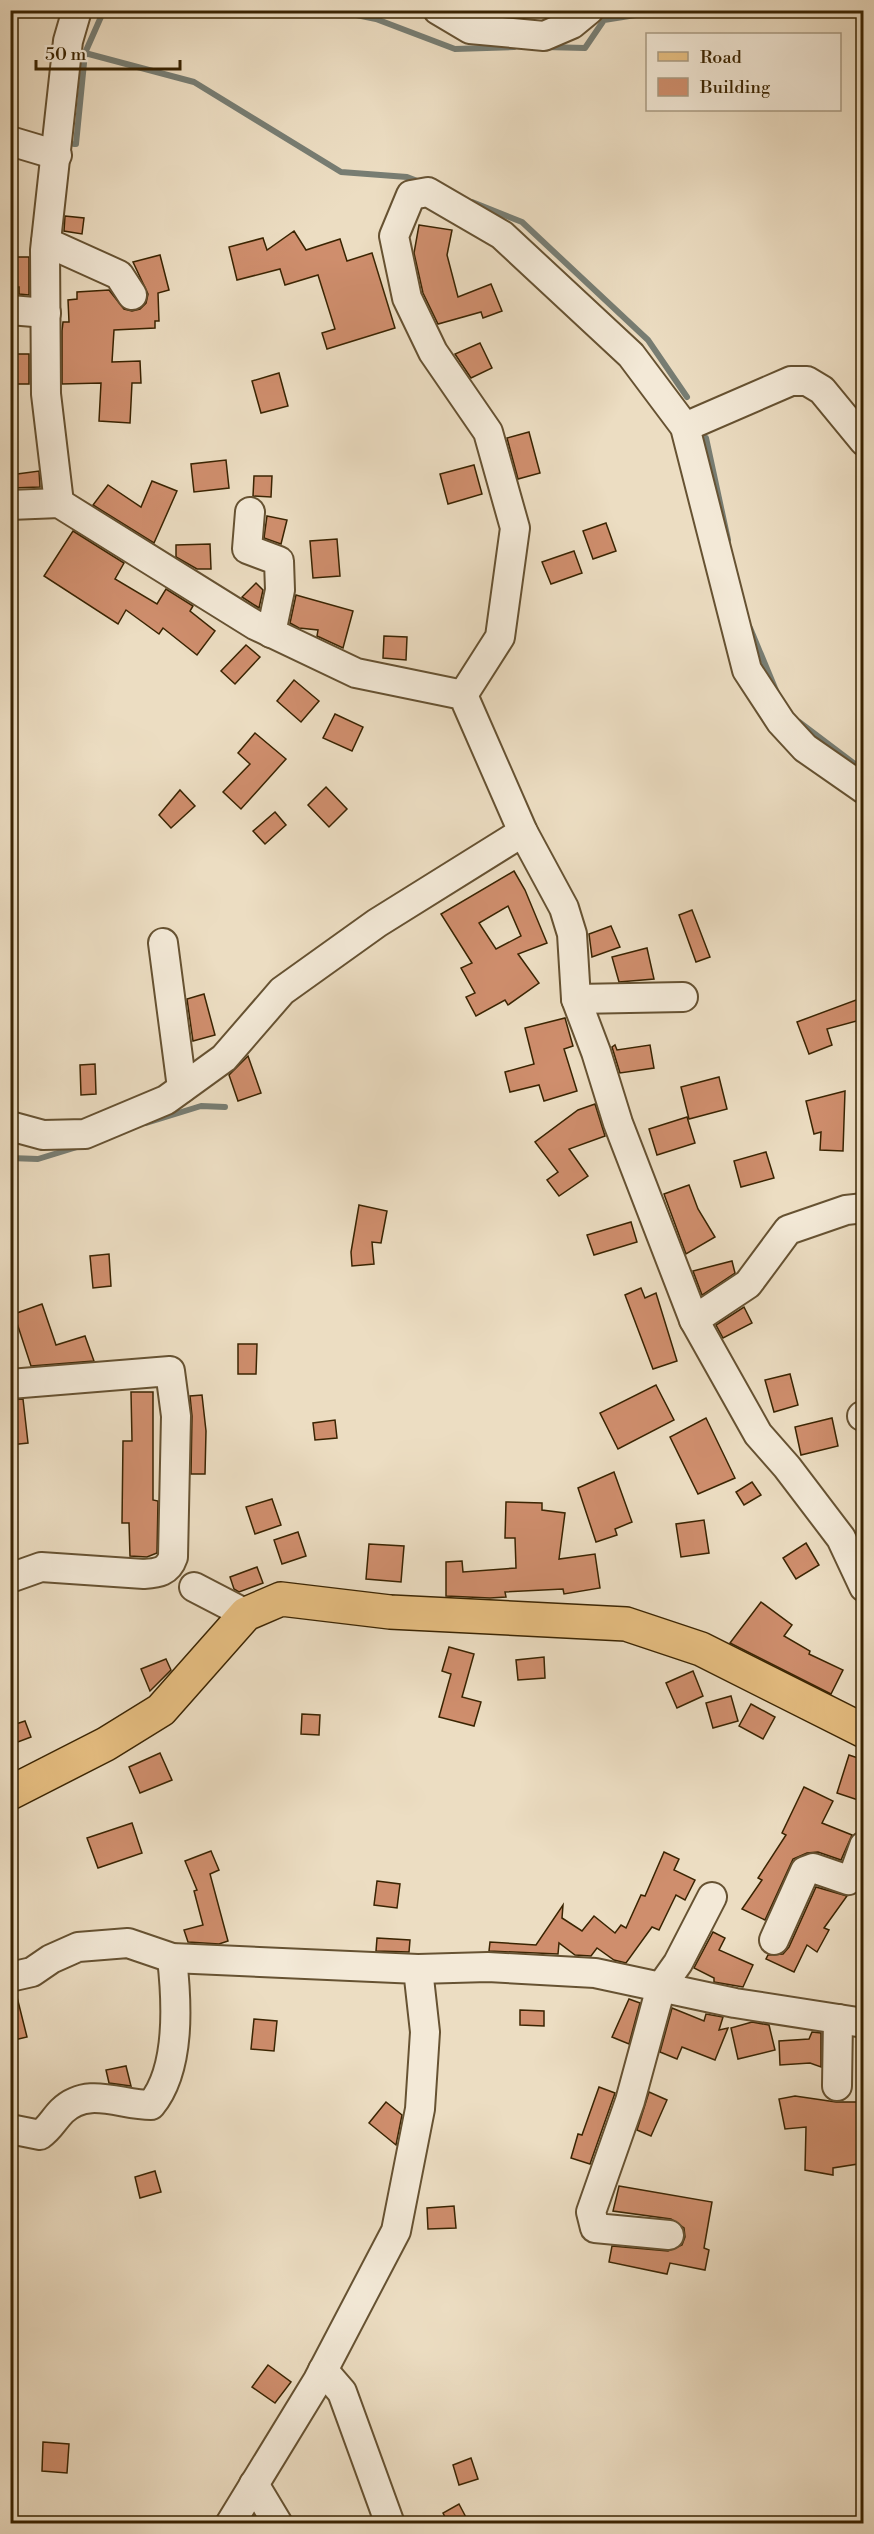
<svg xmlns="http://www.w3.org/2000/svg" width="874" height="2534" font-family="'Libre Bodoni',serif">
	<rect width="100%" height="100%" fill="#ecddc2"/>
	<filter id="stains"><feTurbulence type="fractalNoise" baseFrequency=".00333" numOctaves="4"/><feColorMatrix values="0 0 0 0 .2 0 0 0 0 .09 0 0 0 0 .02 0 0 0 .5 -.17"/></filter>
	<radialGradient id="worn" r=".72"><stop offset=".6" stop-color="#630" stop-opacity="0"/><stop offset="1" stop-color="#630" stop-opacity=".3"/></radialGradient>
	<g fill="none" stroke-linecap="round" stroke-linejoin="round">
		<!-- stream -->
		<g stroke="#777d73" stroke-width="6">
			<polyline points="332,10 376,19 455,49 514,47"/>
			<polyline points="545,47 585,48 604,20 667,10"/>
			<polyline points="85,53 194,82 341,172 407,177 420,182"/>
			<polyline points="74,144 76,144 85,53 104,10"/>
			<polyline points="472,202 522,222 648,340 687,397"/>
			<polyline points="706,438 728,540"/>
			<polyline points="750,628 777,693"/>
			<polyline points="799,722 864,771"/>
			<polyline points="146,1123 201,1106 225,1107"/>
			<polyline points="10,1158 38,1159 77,1147"/>
		</g>
	</g>
	<!-- building -->
	<g fill="#cf8e6d" stroke="#3a2402" stroke-width="1.5" fill-rule="evenodd">
		<polygon points="65,216 84,218 82,234 64,231"/>
		<polygon points="419,225 452,230 447,255 458,297 491,284 502,311 483,318 481,312 438,324 423,293 414,253"/>
		<polygon points="294,231 306,250 340,239 347,261 372,253 395,328 327,349 322,333 335,329 318,275 285,285 280,269 237,280 229,247 263,238 267,250"/>
		<polygon points="160,255 169,290 158,293 159,321 155,321 155,328 114,330 112,362 140,361 141,383 132,383 130,423 99,421 101,383 62,384 62,331 63,322 69,322 68,300 77,299 77,292 109,290 124,309 132,311 140,309 146,303 148,294 133,262"/>
		<polygon points="10,257 29,257 29,295 19,294 19,287 10,287"/>
		<polygon points="480,343 492,368 471,378 455,354"/>
		<rect x="10" y="354" width="19" height="30"/>
		<polygon points="279,373 288,406 261,413 252,381"/>
		<polygon points="529,432 540,473 518,479 507,438"/>
		<polygon points="226,460 229,488 194,492 191,464"/>
		<polygon points="474,465 482,494 448,504 440,474"/>
		<polygon points="39,471 40,487 11,488 10,475"/>
		<polygon points="254,476 272,476 271,497 253,496"/>
		<polygon points="152,481 177,491 154,543 93,505 108,485 141,507"/>
		<polygon points="267,516 287,520 281,544 264,538"/>
		<polygon points="606,523 616,551 593,559 583,531"/>
		<polygon points="73,531 124,563 115,579 157,604 166,589 193,606 190,611 215,631 197,655 163,628 159,634 126,610 118,624 44,576"/>
		<polygon points="337,539 340,576 313,578 310,541"/>
		<polygon points="210,544 211,569 197,569 176,557 176,545"/>
		<polygon points="574,551 582,573 551,584 542,562"/>
		<polygon points="256,583 263,590 259,608 242,597"/>
		<polygon points="296,595 353,611 343,648 317,636 318,630 299,628 290,623"/>
		<polygon points="384,636 407,637 406,660 383,658"/>
		<polygon points="246,645 260,657 235,684 221,671"/>
		<polygon points="294,680 319,701 301,722 277,701"/>
		<polygon points="335,714 363,727 352,751 323,738"/>
		<polygon points="255,733 286,759 241,809 223,792 250,764 238,753"/>
		<polygon points="326,787 347,809 329,827 308,805"/>
		<polygon points="180,790 195,806 171,828 159,815"/>
		<polygon points="275,812 286,825 265,844 253,831"/>
		<path d="M514,871l11,19 22,53 -29,11 21,29 -31,22 -3,-5 -29,16 -10,-19 9,-4 -14,-25 11,-5 -31,-49zM508,906l13,30 -25,13 -17,-26z"/>
		<polygon points="692,910 710,957 696,962 679,915"/>
		<polygon points="611,926 620,947 592,957 589,934"/>
		<polygon points="647,948 654,979 619,982 612,957"/>
		<polygon points="204,994 215,1035 193,1041 187,999"/>
		<polygon points="864,997 864,1019 827,1029 832,1045 809,1054 797,1022"/>
		<polygon points="565,1018 573,1046 564,1049 577,1091 544,1101 539,1085 510,1092 505,1072 534,1064 525,1028"/>
		<polygon points="615,1045 617,1050 650,1045 654,1068 620,1073 612,1047"/>
		<polygon points="248,1056 261,1093 238,1101 229,1075"/>
		<polygon points="95,1064 96,1094 81,1095 80,1065"/>
		<polygon points="719,1077 727,1109 689,1119 681,1087"/>
		<polygon points="845,1091 843,1151 820,1150 821,1132 814,1134 806,1101"/>
		<polygon points="595,1104 605,1136 569,1149 588,1176 559,1196 547,1180 558,1172 535,1142 578,1110"/>
		<polygon points="687,1117 695,1143 657,1155 649,1129"/>
		<polygon points="766,1152 774,1178 741,1187 734,1161"/>
		<polygon points="689,1185 698,1209 715,1237 686,1254 664,1194"/>
		<polygon points="359,1205 387,1211 381,1243 372,1242 374,1264 352,1266 351,1252"/>
		<polygon points="631,1222 637,1242 594,1255 587,1235"/>
		<polygon points="109,1254 111,1286 93,1288 90,1256"/>
		<polygon points="732,1261 735,1273 702,1295 693,1271"/>
		<polygon points="641,1288 645,1298 656,1293 677,1361 653,1369 625,1295"/>
		<polygon points="42,1304 56,1345 85,1336 94,1361 31,1366 14,1314"/>
		<polygon points="744,1307 752,1323 723,1338 716,1325"/>
		<polygon points="238,1344 257,1344 256,1374 238,1374"/>
		<polygon points="790,1374 798,1405 774,1412 765,1380"/>
		<polygon points="656,1385 674,1420 618,1449 600,1413"/>
		<polygon points="131,1392 153,1392 153,1500 158,1501 157,1553 147,1557 130,1556 129,1523 122,1523 123,1441 132,1441"/>
		<polygon points="202,1395 206,1431 205,1474 191,1474 192,1416 190,1396"/>
		<polygon points="23,1399 28,1443 10,1445 10,1400"/>
		<polygon points="706,1418 735,1478 698,1494 670,1437"/>
		<polygon points="832,1418 838,1446 801,1455 795,1427"/>
		<polygon points="335,1420 337,1438 315,1440 313,1423"/>
		<polygon points="614,1472 632,1522 615,1529 617,1535 596,1542 578,1488"/>
		<polygon points="752,1482 761,1495 744,1505 736,1492"/>
		<polygon points="272,1499 281,1525 255,1534 246,1507"/>
		<polygon points="506,1502 542,1503 542,1510 565,1513 559,1559 595,1554 600,1588 564,1594 563,1589 505,1592 506,1597 490,1598 446,1596 446,1562 462,1561 463,1572 516,1568 515,1538 505,1538"/>
		<polygon points="704,1520 709,1553 681,1557 676,1524"/>
		<polygon points="298,1532 306,1556 282,1564 274,1540"/>
		<polygon points="806,1543 819,1565 796,1579 783,1558"/>
		<polygon points="369,1544 404,1546 401,1582 366,1579"/>
		<polygon points="257,1567 263,1583 239,1592 234,1589 230,1577"/>
		<polygon points="761,1602 792,1625 784,1636 810,1651 809,1654 843,1670 831,1694 730,1643"/>
		<polygon points="449,1647 474,1654 462,1697 481,1702 474,1726 439,1717 451,1674 442,1671"/>
		<polygon points="544,1657 545,1678 518,1680 516,1660"/>
		<polygon points="166,1659 171,1670 150,1691 141,1669"/>
		<polygon points="693,1671 703,1696 677,1708 666,1683"/>
		<polygon points="731,1696 738,1721 713,1728 706,1703"/>
		<polygon points="751,1704 775,1717 763,1739 739,1726"/>
		<polygon points="302,1714 320,1715 319,1735 301,1734"/>
		<polygon points="25,1721 31,1737 10,1745 10,1726"/>
		<polygon points="160,1753 172,1780 140,1793 129,1767"/>
		<polygon points="849,1755 864,1760 864,1802 837,1793"/>
		<polygon points="804,1787 833,1801 822,1823 852,1835 841,1860 818,1852 807,1853 793,1859 765,1920 742,1909 762,1880 758,1878 786,1835 782,1833"/>
		<polygon points="132,1823 142,1853 98,1868 87,1838"/>
		<polygon points="211,1851 219,1870 210,1874 228,1941 219,1944 188,1942 184,1930 203,1925 194,1891 197,1890 185,1861"/>
		<polygon points="664,1852 679,1859 674,1870 695,1880 685,1900 676,1895 659,1930 652,1927 626,1963 614,1960 597,1948 591,1956 575,1955 559,1943 558,1954 489,1951 490,1942 536,1945 563,1905 562,1918 582,1931 594,1916 615,1933 621,1925 626,1928 641,1895 645,1896"/>
		<polygon points="377,1881 400,1884 397,1908 374,1905"/>
		<polygon points="816,1887 847,1896 824,1928 829,1930 817,1952 807,1945 794,1972 766,1959 768,1955 783,1954 789,1947"/>
		<polygon points="713,1932 725,1938 719,1950 753,1965 743,1987 714,1982 714,1978 694,1968"/>
		<polygon points="377,1938 410,1940 409,1952 376,1951"/>
		<polygon points="10,1993 16,1993 27,2037 10,2041"/>
		<polygon points="629,1999 640,2003 629,2044 612,2037"/>
		<polygon points="672,2008 704,2021 706,2014 723,2017 719,2030 728,2028 715,2060 682,2047 677,2059 660,2052"/>
		<polygon points="520,2010 544,2011 544,2026 520,2025"/>
		<polygon points="254,2019 277,2021 274,2051 251,2049"/>
		<polygon points="752,2022 769,2025 775,2050 738,2059 731,2028"/>
		<polygon points="812,2032 821,2033 821,2067 810,2063 780,2065 779,2041 809,2039"/>
		<polygon points="126,2066 131,2086 109,2083 106,2070"/>
		<polygon points="599,2087 615,2093 590,2164 571,2158 578,2134 582,2135"/>
		<polygon points="649,2092 667,2100 651,2136 637,2130"/>
		<polygon points="795,2096 836,2102 864,2102 864,2163 833,2168 833,2175 805,2170 806,2127 785,2129 779,2099"/>
		<polygon points="386,2102 402,2115 396,2145 369,2123"/>
		<polygon points="155,2171 161,2192 140,2198 135,2177"/>
		<polygon points="619,2186 712,2202 704,2248 709,2250 705,2270 670,2263 667,2274 609,2262 612,2246 668,2251 682,2245 685,2237 684,2228 671,2219 613,2211"/>
		<polygon points="454,2206 456,2228 428,2229 427,2208"/>
		<polygon points="268,2365 291,2382 275,2403 252,2387"/>
		<polygon points="43,2442 69,2444 67,2473 42,2471"/>
		<polygon points="471,2458 478,2479 459,2485 453,2465"/>
		<polygon points="459,2504 469,2523 448,2523 443,2513"/>
	</g>
	<g fill="none" stroke-linecap="round" stroke-linejoin="round">
		<!-- minor casing -->
		<g stroke="#665232" stroke-width="32">
			<g id="minor">
				<polyline points="438,10 470,29 544,36 572,24 589,10"/>
				<polyline points="10,141 57,155"/>
				<polyline points="46,242 119,275 132,295"/>
				<polyline points="10,310 46,313"/>
				<polyline points="685,427 791,381 807,381 822,390 864,441"/>
				<polyline points="59,503 46,394 45,250 68,41 77,10"/>
				<polyline points="10,505 59,503 255,625 356,673 463,695 523,832 564,908 572,934 576,999 596,1052 618,1123 694,1320 758,1434 787,1467 841,1538 864,1587"/>
				<polyline points="250,512 247,549 279,561 280,590 271,633"/>
				<polyline points="463,695 500,637 515,528 488,432 433,352 407,298 394,236 411,195 428,192 502,235 631,355 685,427 747,670 781,722 805,748 864,789"/>
				<polyline points="163,943 182,1088"/>
				<polyline points="576,999 683,997"/>
				<polyline points="10,1126 43,1135 85,1134 166,1100 224,1058 282,991 377,923 523,832"/>
				<polyline points="694,1320 748,1284 788,1230 846,1210 864,1208"/>
				<path d="M10,1384l160,-13 6,45 -3,141c-5,15 -15,16 -29,17l-103,-7 -31,11"/>
				<polyline points="862,1416 864,1416"/>
				<polyline points="194,1587 246,1614"/>
				<polyline points="774,1940 805,1871 813,1868 848,1880 854,1874 864,1846"/>
				<polyline points="418,1969 488,1967 595,1973 735,2003 864,2023"/>
				<polyline points="10,1977 32,1972 51,1959 78,1947 128,1943 172,1958 418,1969 425,2032 420,2109 396,2231 318,2380 230,2524"/>
				<polyline points="837,2086 838,2019"/>
				<path d="M10,2129l30,6c10,-7 14,-16 22,-24 26,-25 58,-6 89,-6 30,-36 26,-103 21,-147"/>
				<polyline points="669,2235 595,2228 591,2212 630,2101 661,1987 678,1963 712,1897"/>
				<polyline points="323,2370 342,2392 390,2524"/>
				<polyline points="254,2484 278,2524"/>
			</g>
		</g>
		<!-- major casing -->
		<g stroke="#3a2402" stroke-width="36">
			<polyline id="major" points="10,1793 106,1744 161,1710 246,1614 281,1599 390,1612 626,1624 701,1649 864,1731"/>
		</g>
		<!-- minor -->
		<use href="#minor" stroke="#f3e9d7" stroke-width="28"/>
		<!-- major -->
		<use href="#major" stroke="#e6be81" stroke-width="33"/>
	</g>
	<!-- margin -->
	<rect width="874" height="2534" fill="none" stroke="#ecddc2" stroke-width="36"/>
	<rect x="12" y="12" width="850" height="2510" fill="none" stroke="#3a2402" stroke-width="3"/>
	<rect x="18" y="18" width="838" height="2498" fill="none" stroke="#3a2402" stroke-width="1.5"/>
	<!-- legend -->
	<rect x="646" y="33" width="195" height="78" fill="#f3e9d7" stroke="#a99a82" stroke-width="1.5"/>
	<rect x="658" y="52" width="30" height="9" fill="#e6be81" stroke="#a99a82" stroke-width="1.5"/>
	<text x="700" y="63" font-size="18" fill="#3a2402">Road</text>
	<rect x="658" y="78" width="30" height="18" fill="#cf8e6d" stroke="#a99a82" stroke-width="1.5"/>
	<text x="700" y="93" font-size="18" fill="#3a2402">Building</text>
	<!-- scale -->
	<path d="M36 60v9h144v-9" fill="none" stroke="#3a2402" stroke-width="3"/>
	<text x="45" y="60" font-size="18" fill="#3a2402" stroke="#f3e9d7" stroke-width="4.5" paint-order="stroke">50 m</text>
	<rect width="100%" height="100%" filter="url(#stains)"/>
	<rect width="100%" height="100%" fill="url(#worn)"/>
</svg>
